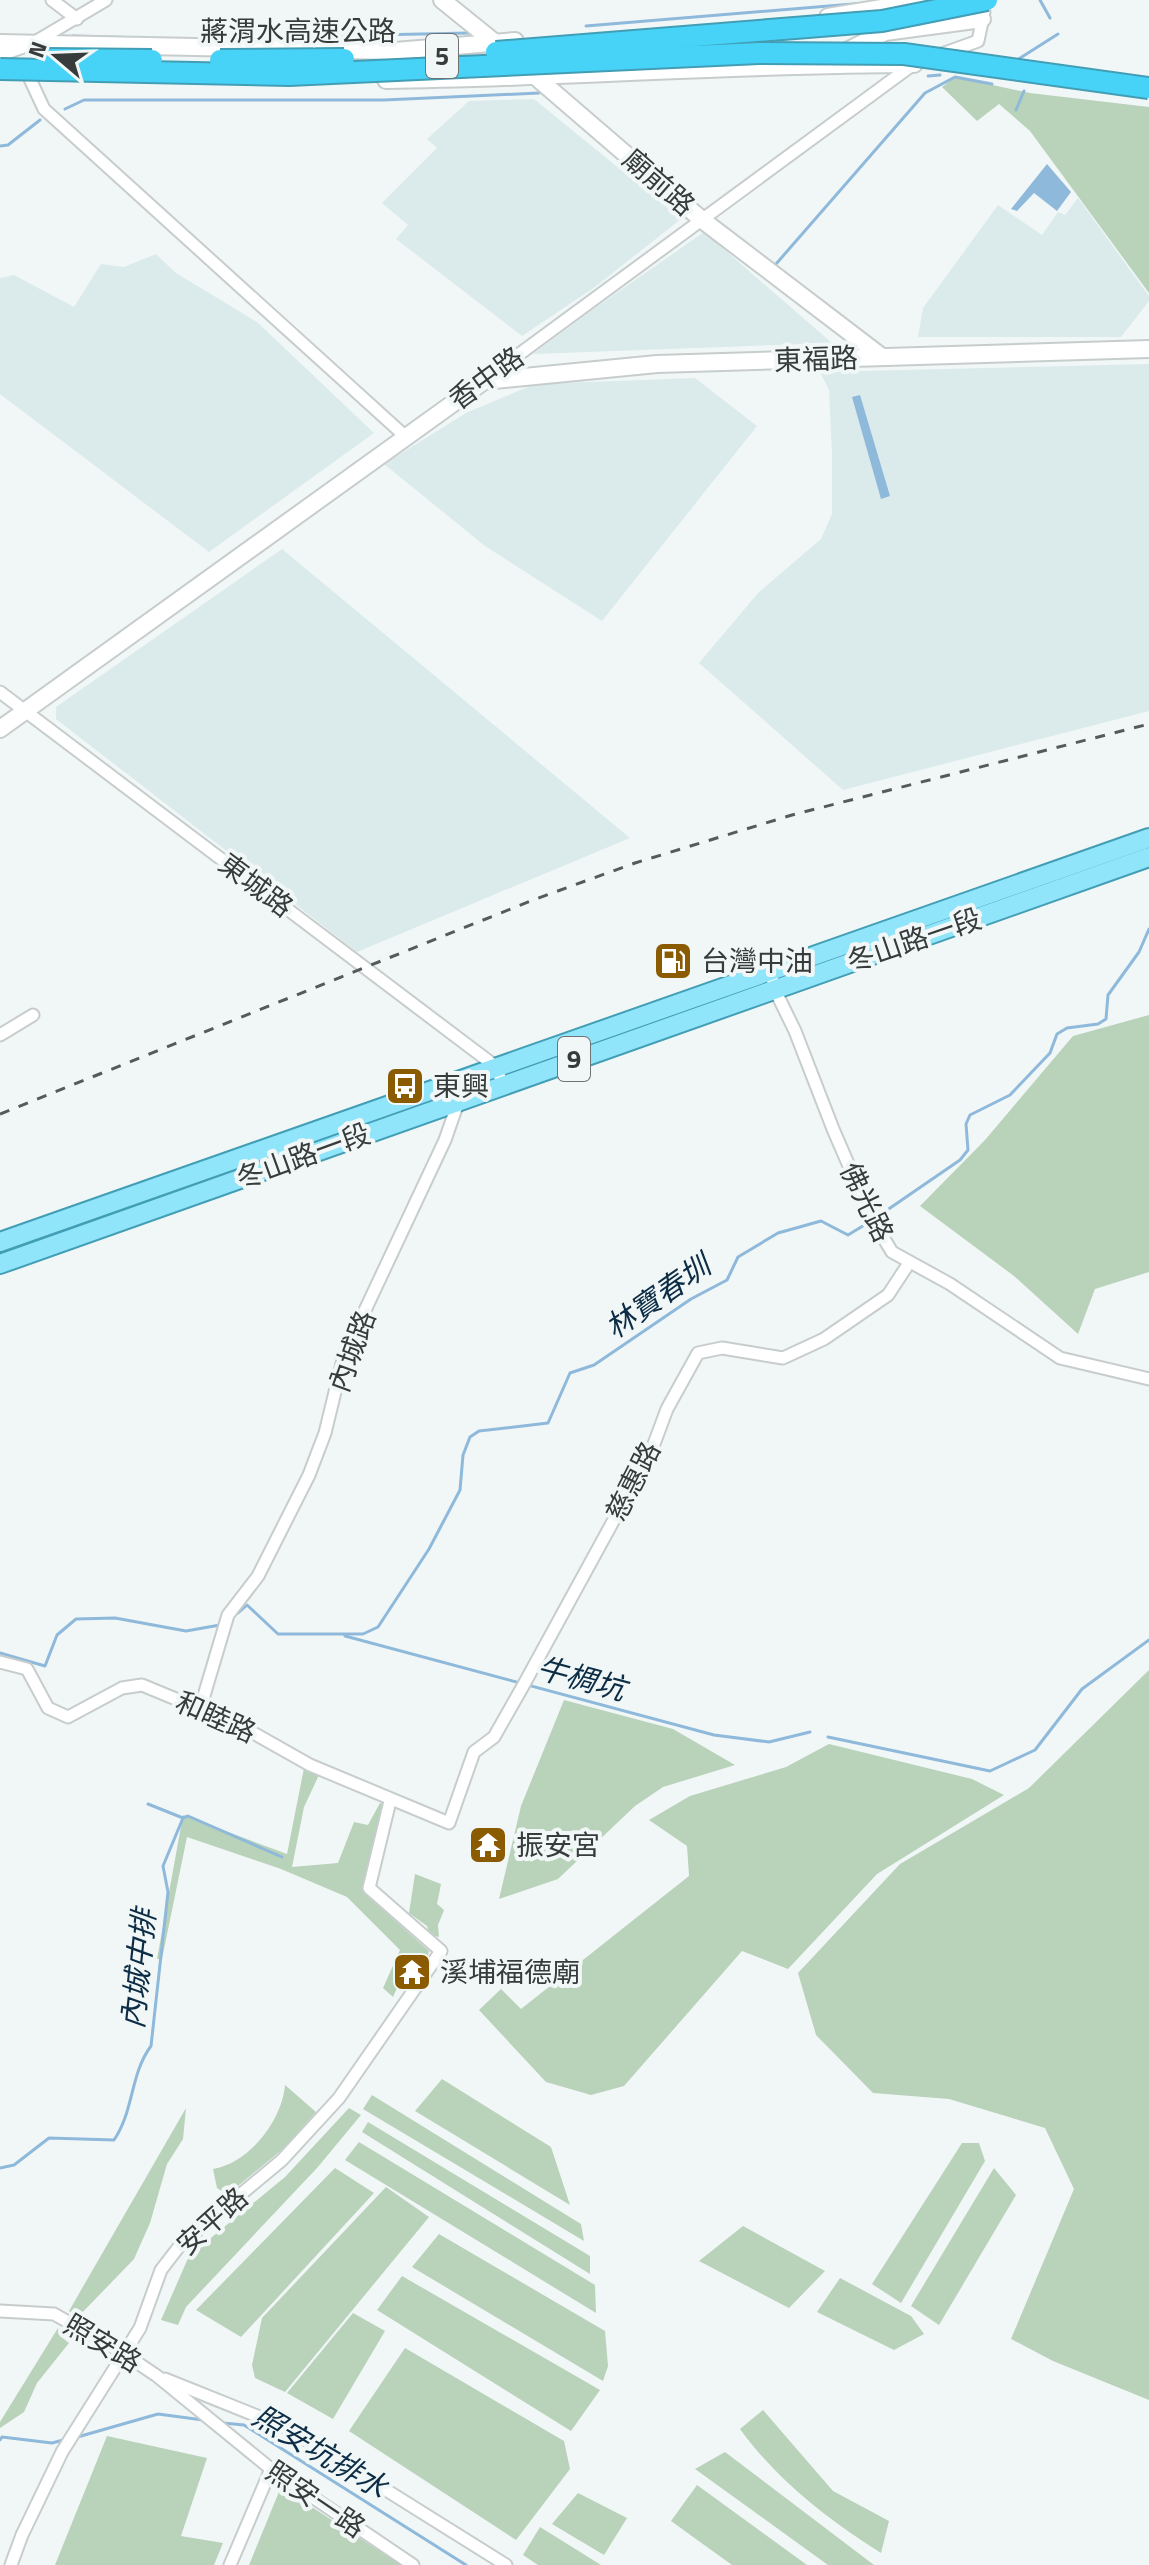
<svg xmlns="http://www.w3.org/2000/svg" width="1149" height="2565" font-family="'Titillium Web','Noto Sans TC',sans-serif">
	<rect width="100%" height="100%" fill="#f1f7f7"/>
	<!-- built -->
	<g fill="#dbeaea">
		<polygon points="534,99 681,219 595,287 522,336 396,239 408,225 382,203 437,148 427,139 469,101"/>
		<polygon points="1078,198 1149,296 1149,301 1121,337 918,337 923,308 998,205 1042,235 1058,212 1065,215"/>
		<polygon points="704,232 832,343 533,354 595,308"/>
		<polygon points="156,254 176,273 257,322 374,433 209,552 0,394 0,278 14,275 74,307 101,264 124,267"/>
		<polygon points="1149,364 1149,711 843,790 699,663 759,592 821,539 832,514 832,454 829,390 820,372"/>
		<polygon points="695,378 757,426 602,621 485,546 384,464 466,413 535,384"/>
		<polygon points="282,549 630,838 357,952 56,719 56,707"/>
	</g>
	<!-- green -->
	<g fill="#b9d2ba">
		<polygon points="955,77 1030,93 1149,107 1149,293 1030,131 999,104 977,121 942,87"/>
		<polygon points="1149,1015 1149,1272 1095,1289 1078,1334 1014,1276 920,1206 985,1140 1073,1036"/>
		<polygon points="1149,1670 1149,2400 1053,2361 1011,2339 1074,2189 1045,2128 949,2099 873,2093 816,2035 798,1973 900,1864 1029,1788"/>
		<polygon points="564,1700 673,1729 735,1765 663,1787 635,1806 558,1879 499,1899 521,1806"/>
		<polygon points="829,1744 972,1779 1004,1795 877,1874 788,1969 742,1951 624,2086 591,2095 546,2082 479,2010 501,1989 521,2009 689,1876 687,1846 649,1820 690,1796 786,1767"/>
		<polygon points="304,1768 319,1775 304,1807 292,1867 338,1863 354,1822 368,1825 380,1803 386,1805 363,1892 429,1951 428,1956 406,1968 393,1997 383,1988 400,1950 347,1897 281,1869 187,1837 162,1959 157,1959 183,1815 287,1854"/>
		<polygon points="415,1874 441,1884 437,1904 444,1910 438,1925 439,1937 430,1935 427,1926 409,1913"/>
		<polygon points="442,2079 551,2147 570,2205 415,2111"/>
		<path d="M285,2085l31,27 -32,36 -57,47 -10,-7 -4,-19c36,-6 69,-48 72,-84z"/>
		<polygon points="372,2095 581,2224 584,2241 363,2109"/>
		<polygon points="186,2108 183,2139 167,2164 150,2223 134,2259 77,2318 69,2311"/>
		<polygon points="349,2108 361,2115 317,2168 186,2307 178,2325 161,2320 189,2256 285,2177"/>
		<polygon points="368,2122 590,2256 590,2274 362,2132"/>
		<polygon points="359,2142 595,2285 596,2313 345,2160"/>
		<polygon points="962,2143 979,2143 985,2161 901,2303 872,2284"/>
		<polygon points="335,2168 374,2193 241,2337 196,2310"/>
		<polygon points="994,2168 1016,2195 939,2325 911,2306"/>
		<polygon points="386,2187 429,2217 285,2392 255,2378 252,2365 262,2318"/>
		<polygon points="743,2226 825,2271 789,2308 699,2261"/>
		<polygon points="439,2234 605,2331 608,2366 603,2381 412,2267"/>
		<polygon points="402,2276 600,2390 571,2431 377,2310"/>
		<polygon points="840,2278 911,2316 924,2334 894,2350 817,2312"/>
		<polygon points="353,2313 385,2331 333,2419 287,2393"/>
		<polygon points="58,2328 60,2336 69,2343 37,2383 24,2412 0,2428 0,2422"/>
		<polygon points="405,2348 564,2441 570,2469 516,2540 349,2431"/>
		<path d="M763,2410l70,81 56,30 -8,32c-54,-34 -103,-72 -141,-124z"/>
		<polygon points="107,2436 207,2458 181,2536 223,2543 214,2565 55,2565"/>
		<polygon points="725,2452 874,2565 828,2565 695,2469"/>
		<polygon points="697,2485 807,2565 732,2565 671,2521"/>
		<polygon points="281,2487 401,2565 249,2565"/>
		<polygon points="578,2493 627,2518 604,2555 552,2524"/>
		<polygon points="540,2527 601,2565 538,2565 523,2555"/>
	</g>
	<!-- water -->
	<g fill="#8fb9db">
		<polygon points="1047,164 1071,192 1057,211 1034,193 1017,211 1011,209"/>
		<polygon points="860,395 890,496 881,499 852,397"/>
	</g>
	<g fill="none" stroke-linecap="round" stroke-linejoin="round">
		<!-- stream -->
		<g stroke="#8fb9db" stroke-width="3">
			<polyline points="1040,0 1050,18"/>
			<polyline points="586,26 865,3"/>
			<polyline points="73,36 141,38"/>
			<polyline points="180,39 469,33"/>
			<polyline points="1017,60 1058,34"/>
			<polyline points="928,76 940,75"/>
			<polyline points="65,109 84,100 384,100 539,93"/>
			<polyline points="1016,110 1024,91"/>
			<polyline points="0,146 8,145 40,120"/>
			<polyline points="776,264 925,93 955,77 992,84"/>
			<polyline points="877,1217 960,1160 968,1150 966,1124 970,1115 1010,1095 1050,1053 1057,1034 1067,1028 1098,1024 1106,1019 1108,995 1139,952 1149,929"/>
			<polyline points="238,1613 247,1605 278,1634 363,1634 378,1627 429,1549 460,1490 463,1455 470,1437 479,1431 548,1423 570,1373 594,1365 691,1299 727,1280 738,1257 778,1233 821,1221 848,1235 871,1221"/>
			<polyline points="345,1636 714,1735 769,1742 810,1732"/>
			<polyline points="0,1653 45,1666 57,1635 76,1619 115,1618 186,1631 220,1625"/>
			<polyline points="828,1737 990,1771 1035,1750 1082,1689 1149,1640"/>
			<polyline points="148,1804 183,1818 188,1816 282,1857"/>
			<path d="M0,2168l14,-3 35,-27 65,2c20,-29 16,-66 37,-94l17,-154 -5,-26 20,-48"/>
			<polyline points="223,2423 244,2425 466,2565"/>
			<polyline points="74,2438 158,2414 203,2420"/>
			<polyline points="0,2440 2,2437 52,2443 67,2439"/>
		</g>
		<!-- street casing -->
		<g stroke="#c7cdcd" stroke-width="15">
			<g id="street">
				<polyline points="52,0 77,19"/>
				<polyline points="0,55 30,45 106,0"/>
				<polyline points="939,55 978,41 984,12"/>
				<polyline points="30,79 44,109 406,437"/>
				<polyline points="484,380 915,63"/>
				<polyline points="0,692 495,1066 503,1084"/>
				<polyline points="771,970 774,988 795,1031 833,1129 872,1219 892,1252 950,1284 1060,1358 1149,1379"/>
				<polyline points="0,1035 33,1015"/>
				<polyline points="0,1662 27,1669 48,1708 68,1717 122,1688 142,1685 241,1726 310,1765 449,1823 474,1752 494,1737 523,1686 651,1452 667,1409 698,1353 722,1348 783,1358 824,1339 888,1295 909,1263"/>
				<polyline points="200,1709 228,1615 258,1576 309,1475 325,1433 344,1355 445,1140 459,1100 458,1079"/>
				<polyline points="0,2311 54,2314 123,2353 157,2376 271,2469 413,2565"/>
				<polyline points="165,2379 287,2428 506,2565"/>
				<polyline points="11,2565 22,2535 62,2452 140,2328 161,2270 181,2244 282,2160 339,2098 441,1951 369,1888 390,1801"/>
				<polyline points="230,2565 271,2469"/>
			</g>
		</g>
		<!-- secondary casing -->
		<g stroke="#c7cdcd" stroke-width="20">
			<g id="secondary">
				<polyline points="442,0 499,46"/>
				<polyline points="828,17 929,0"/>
				<polyline points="0,43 395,51 515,41"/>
				<polyline points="843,53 885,32 982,19"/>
				<polyline points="529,71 701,219 882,357"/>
				<path d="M386,80c176,-2 352,-16 528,-16"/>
				<polyline points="0,729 484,381 657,364 1149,349"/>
			</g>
		</g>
		<!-- primary casing -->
		<g stroke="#429eb5" stroke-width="22">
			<g id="primary">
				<polyline points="0,1242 1149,838"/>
				<polyline points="0,1264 1149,857"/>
			</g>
		</g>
		<!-- street -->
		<use href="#street" stroke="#fff" stroke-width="11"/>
		<!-- secondary -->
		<use href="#secondary" stroke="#fff" stroke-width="16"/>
		<!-- primary -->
		<use href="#primary" stroke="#91e5fa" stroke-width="18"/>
		<!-- rail -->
		<polyline stroke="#565a5a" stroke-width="3" stroke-dasharray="10 10" stroke-linecap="butt" points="0,1114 533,900 635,863 792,815 1149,724"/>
		<!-- highway-bridge casing -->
		<g stroke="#429eb5" stroke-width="24" stroke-linecap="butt">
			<g id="highway-bridge">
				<polyline points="496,52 882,21 987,0"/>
				<polyline points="48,59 152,60"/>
				<polyline points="220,60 344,59"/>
				<polyline points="0,69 289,75 759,53 904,54 1149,88"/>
			</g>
		</g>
		<!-- highway-bridge -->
		<use href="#highway-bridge" stroke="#47d3f7" stroke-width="20"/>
	</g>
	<!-- icons -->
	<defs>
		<g id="fuel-square" transform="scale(2)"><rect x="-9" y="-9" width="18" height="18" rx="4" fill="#8b5b02" stroke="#f1f7f7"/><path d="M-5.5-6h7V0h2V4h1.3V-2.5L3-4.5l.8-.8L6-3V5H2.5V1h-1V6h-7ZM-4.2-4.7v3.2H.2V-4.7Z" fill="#fff"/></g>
		<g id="bus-square" transform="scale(2)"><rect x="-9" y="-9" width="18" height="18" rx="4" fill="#8b5b02" stroke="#f1f7f7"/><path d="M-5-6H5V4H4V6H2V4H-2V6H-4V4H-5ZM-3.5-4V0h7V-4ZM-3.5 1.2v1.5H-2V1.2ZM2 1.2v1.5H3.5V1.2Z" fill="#fff"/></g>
		<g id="temple-square" transform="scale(2)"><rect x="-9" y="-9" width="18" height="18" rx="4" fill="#8b5b02" stroke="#f1f7f7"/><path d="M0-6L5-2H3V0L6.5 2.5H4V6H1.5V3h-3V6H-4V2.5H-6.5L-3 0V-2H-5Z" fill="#fff"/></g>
	</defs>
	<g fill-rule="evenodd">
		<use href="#fuel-square" x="673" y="961"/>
		<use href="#bus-square" x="405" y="1086"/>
		<use href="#temple-square" x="488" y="1845"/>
		<use href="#temple-square" x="412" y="1972"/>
	</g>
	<g text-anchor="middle" stroke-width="8" stroke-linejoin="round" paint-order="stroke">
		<!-- shield labels -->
		<g fill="#f1f7f7" stroke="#707373" stroke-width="2">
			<rect x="426" y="34" width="32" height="44" rx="6"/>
			<rect x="558" y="1037" width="32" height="44" rx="6"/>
		</g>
		<g font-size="26" font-weight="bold" fill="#383b3b">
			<text x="442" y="65">5</text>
			<text x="574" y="1068">9</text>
		</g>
		<!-- street labels -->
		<g font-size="28" fill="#383b3b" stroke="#f1f7f7">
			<text x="298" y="41">蔣渭水高速公路</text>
			<text transform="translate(659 182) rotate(41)" y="10">廟前路</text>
			<text transform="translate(816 359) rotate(-2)" y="10">東福路</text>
			<text transform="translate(486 378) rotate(-36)" y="10">香中路</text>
			<text transform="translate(256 885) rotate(37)" y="10">東城路</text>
			<text transform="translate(914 940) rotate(-19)" y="10">冬山路一段</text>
			<text transform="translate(303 1156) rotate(-20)" y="10">冬山路一段</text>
			<text transform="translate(867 1202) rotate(64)" y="10">佛光路</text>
			<text transform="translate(352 1351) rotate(-70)" y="10">內城路</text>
			<text transform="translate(633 1481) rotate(-63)" y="10">慈惠路</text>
			<text transform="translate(216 1717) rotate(24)" y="10">和睦路</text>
			<text transform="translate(212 2221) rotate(-42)" y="10">安平路</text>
			<text transform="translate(103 2343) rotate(31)" y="10">照安路</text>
			<text transform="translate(316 2499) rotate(34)" y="10">照安一路</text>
		</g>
		<!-- poi labels -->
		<g font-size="28" fill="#383b3b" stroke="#f1f7f7" text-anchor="start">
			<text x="701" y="971">台灣中油</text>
			<text x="433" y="1096">東興</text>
			<text x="516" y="1855">振安宮</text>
			<text x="440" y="1982">溪埔福德廟</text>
		</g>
		<!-- water labels -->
		<g font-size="30" font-style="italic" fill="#0c2d45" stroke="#f1f7f7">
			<text transform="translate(658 1297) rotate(-35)" y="10">林寶春圳</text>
			<text transform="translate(581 1679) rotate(15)" y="10">牛椆坑</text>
			<text transform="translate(139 1969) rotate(-84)" y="10">內城中排</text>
			<text transform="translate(320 2452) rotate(31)" y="10">照安坑排水</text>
		</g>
	</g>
	<!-- north arrow -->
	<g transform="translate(56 56) rotate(289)" stroke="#f1f7f7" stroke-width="6" paint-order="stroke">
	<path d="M0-6L14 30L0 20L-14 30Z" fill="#383b3b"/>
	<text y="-12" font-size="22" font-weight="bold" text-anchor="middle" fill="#383b3b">N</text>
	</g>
</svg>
